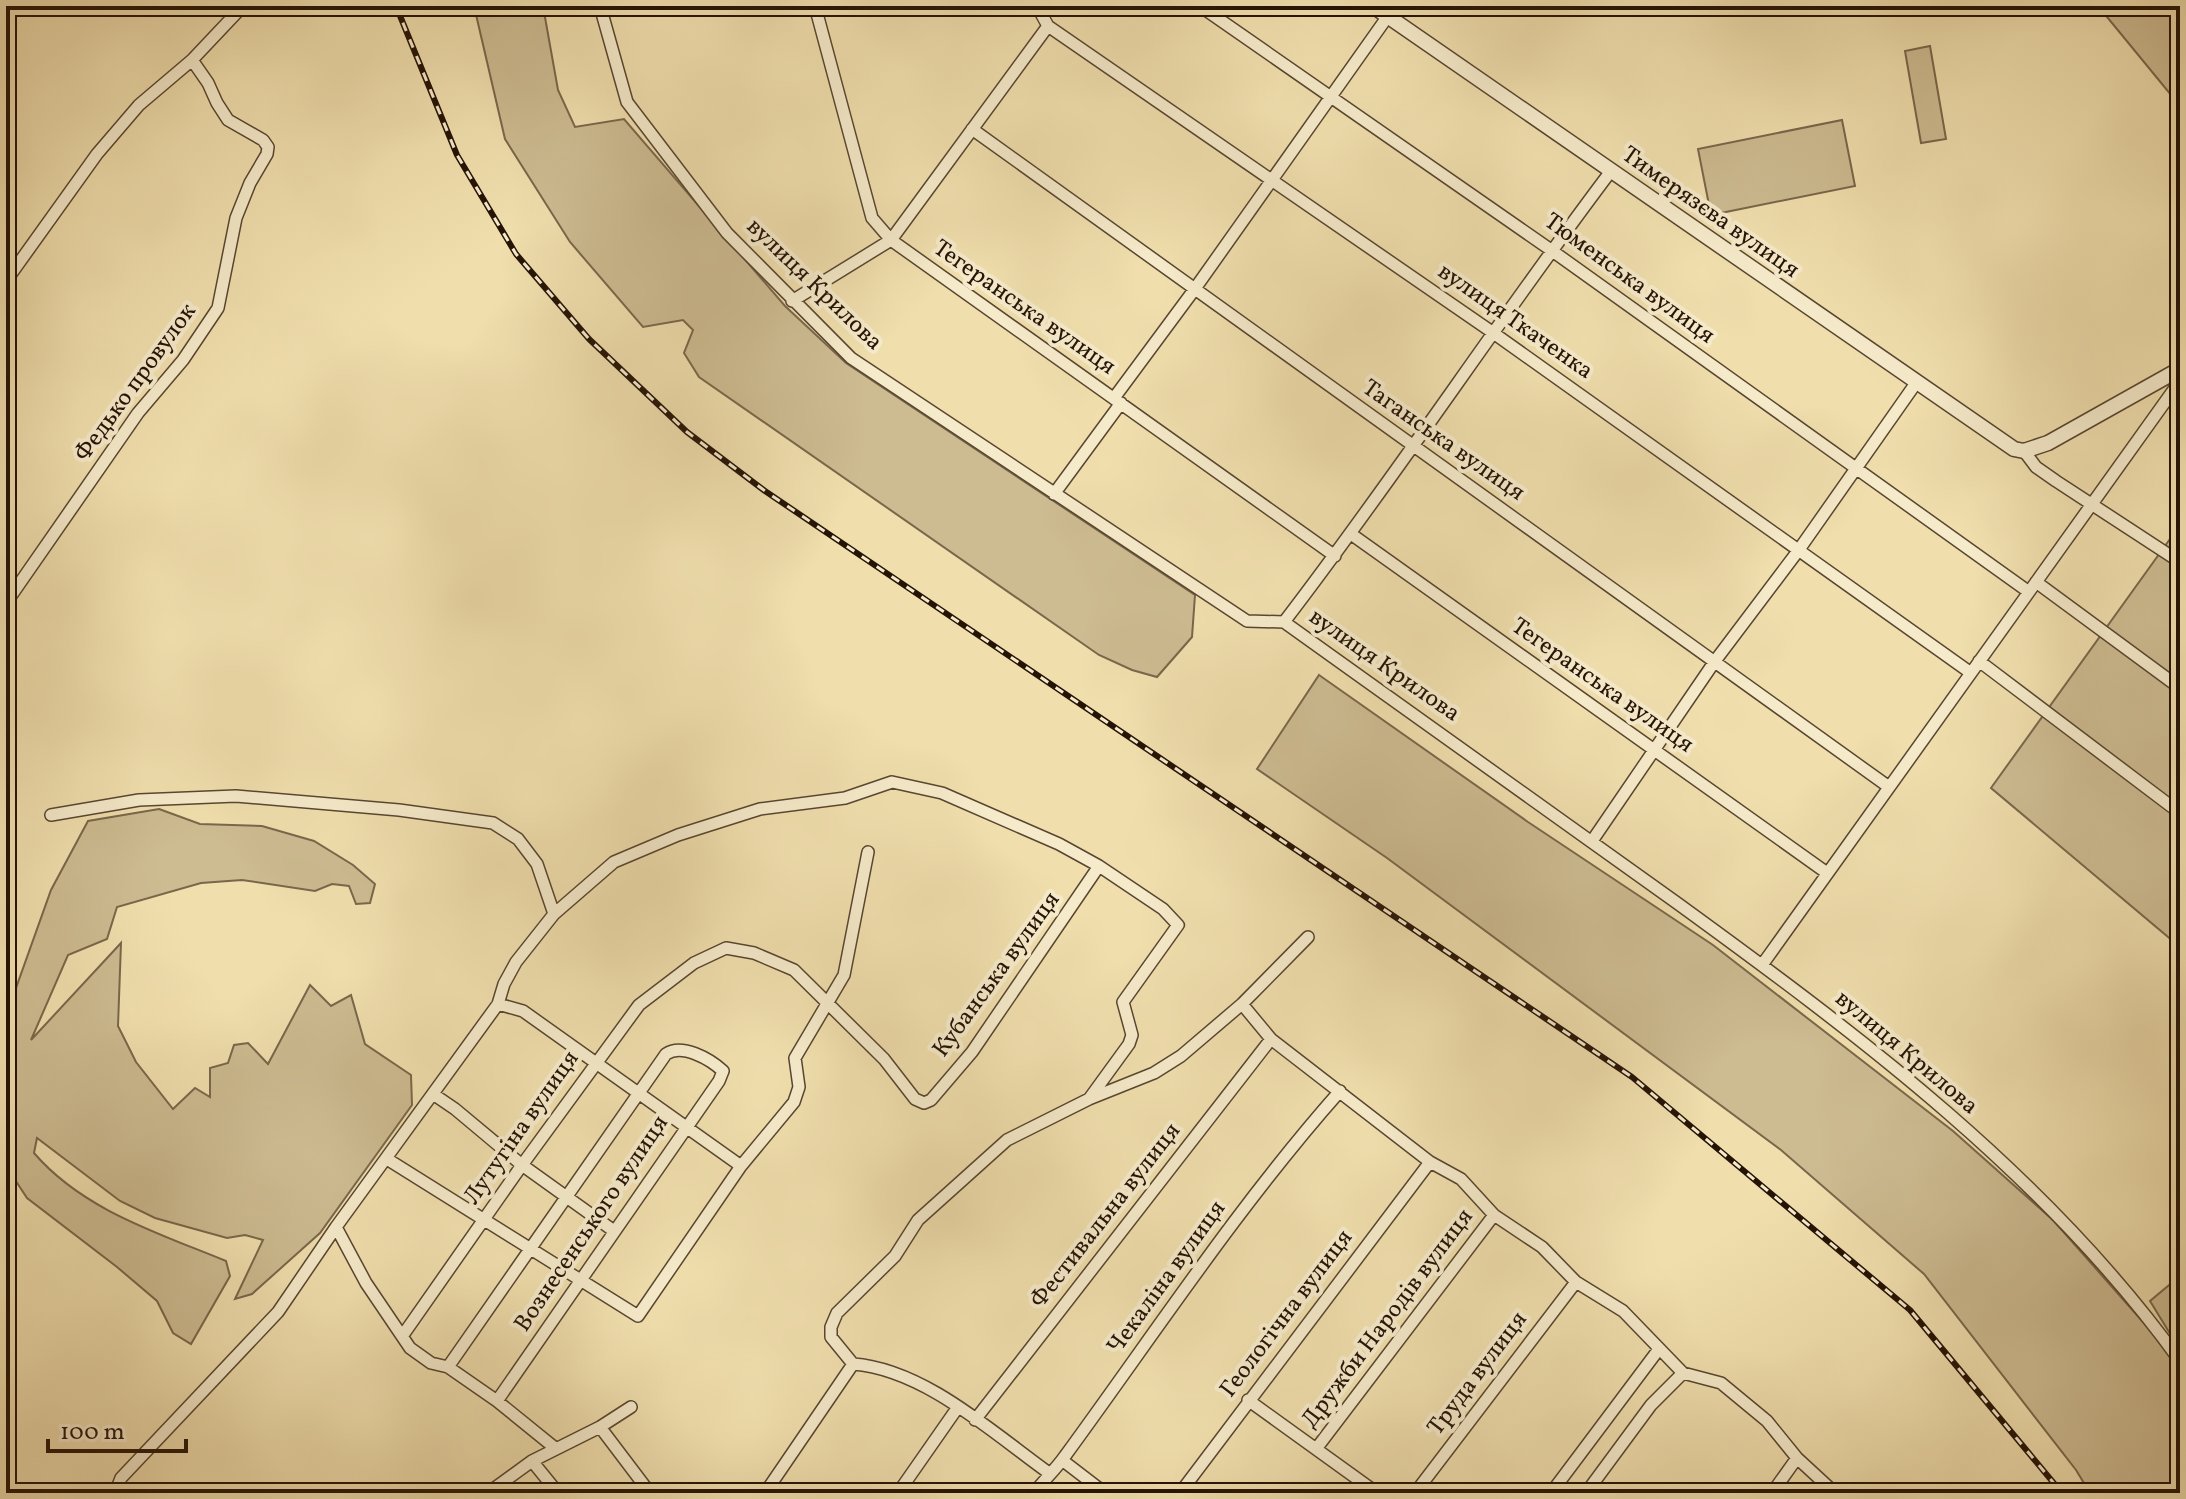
<svg xmlns="http://www.w3.org/2000/svg" width="2186" height="1499" viewBox="0 0 2186 1499" font-family="Vollkorn,serif">
	<rect width="100%" height="100%" fill="#f0dead"/>
	<filter id="stains"><feTurbulence type="fractalNoise" baseFrequency=".0025" numOctaves="4"/><feColorMatrix values="0 0 0 0 .2 0 0 0 0 .09 0 0 0 0 .02 0 0 0 .5 -.17"/></filter>
	<radialGradient id="worn" r=".72"><stop offset=".6" stop-color="#630" stop-opacity="0"/><stop offset="1" stop-color="#630" stop-opacity=".3"/></radialGradient>
	<path fill="#cdbb91" stroke="#79674c" stroke-width="2" d="M474,6H543L558,90L575,127L624,119L785,306L846,363L1195,595L1192,637L1157,677L1132,670L1099,655L699,377L684,353L693,330L683,320L643,327L570,242L505,139Z
		M2098,6H2180V106Z
		M1930,46L1946,139L1921,143L1905,51Z
		M1842,120L1855,186L1711,215L1698,149Z
		M2180,525V947L1991,788Z
		M1319,675L1528,822L1713,945L1953,1131L2053,1220L2158,1339L2180,1372V1493H2090L2076,1470L1924,1274L1781,1150L1387,858L1257,769Z
		M159,809L200,824L262,826L314,841L353,865L375,884L370,903L356,904L349,886L332,884L315,891L242,880L201,883L117,907L107,939L68,955L31,1040L121,943L118,1026L136,1062L173,1109L195,1088L210,1097V1068L228,1063L234,1045L248,1043L268,1064L310,985L331,1006L351,995L365,1044L411,1075L412,1105L320,1233L252,1294L235,1299L263,1240L245,1235L227,1238L155,1218L120,1201L37,1138L34,1153C83,1210 158,1233 226,1261L230,1276L191,1344L173,1333L157,1301L117,1267L27,1198L6,1166V1016L51,890L88,821Z
		M2180,1276V1350L2150,1301Z"/>
	<g fill="none" stroke-linecap="round" stroke-linejoin="round">
		<g stroke="#584630" stroke-width="14">
			<path id="minor" d="M600,6L627,102L727,233L851,358L1247,621L1284,622C1415,716 1547,809 1677,903C1860,1036 2047,1176 2180,1361
				M815,6L872,218L891,240L1335,556
				M1037,6L1048,26L1492,332L1971,673
				M1200,6L1551,250L2029,592
				M972,129L1889,787
				M6,281L97,154L139,105L192,60L243,6
				M792,301L891,240L1048,26
				M1114,398L1194,290L1388,16
				M2024,451L2036,467L2056,481L2180,562
				M1054,494L1121,403
				M1351,534L1827,873
				M2036,582L2180,688
				M6,603L138,413L183,360L218,308L236,218L250,183L267,154L268,147L263,140L228,120L217,103L208,83L192,60
				M1284,622C1397,475 1499,319 1611,171
				M1979,661L2180,813
				M51,815L139,800L236,796L399,810L493,823L518,839L537,864L554,914
				M1592,841L1715,661L1798,551L1916,383
				M1762,965L2180,381
				M498,1004L523,1011L741,1166
				M1242,1004L1271,1039L1430,1162L1461,1179L1494,1215L1542,1247L1576,1282L1623,1311L1683,1373L1721,1383L1767,1421L1797,1458L1835,1493
				M433,1094L455,1109L522,1165L614,1231
				M387,1159L638,1316L741,1166L794,1102L799,1087L795,1058L844,975L868,852
				M336,1227L366,1283L410,1348L431,1363L448,1367L497,1401L555,1448
				M403,1335L522,1165L639,1005L694,963L726,948L754,953L794,970L884,1059L915,1099L924,1103L931,1100L972,1052L1099,866
				M448,1367L666,1054C682,1043 710,1059 723,1071L719,1081L497,1401
				M1248,1400L1377,1493
				M975,1420L1271,1039
				M600,1427L650,1493
				M1316,1449L1494,1215
				M1062,1460L1105,1493
				M532,1461L558,1493
				M1049,1473C993,1433 924,1369 853,1364L831,1337V1327L837,1313L895,1256L918,1220L1007,1140L1089,1099L1154,1073L1181,1056L1242,1004L1308,937
				M115,1493L121,1478L278,1312L336,1227L498,1004L504,984L516,962L554,914L614,862L678,835L760,809L845,798L892,782L942,793L1059,844L1099,866L1163,909L1178,925L1123,1002L1132,1035L1129,1044L1089,1099
				M488,1493L532,1461L600,1427L631,1407
				M765,1493L853,1364
				M898,1493L958,1407
				M1034,1493C1044,1480 1056,1469 1065,1456C1155,1333 1239,1205 1340,1091
				M1180,1493L1430,1162
				M1415,1493L1576,1282
				M1551,1493L1659,1349
				M1586,1493L1651,1405L1683,1373
				M1772,1493L1797,1458"/>
		</g>
		<g stroke="#584630" stroke-width="17">
			<path id="tertiary" d="M1373,6L2014,449L2024,451L2048,443L2180,369"/>
		</g>
		<use href="#minor" stroke="#f5eaca" stroke-width="11"/>
		<use href="#tertiary" stroke="#f5eaca" stroke-width="14"/>
		<g stroke="#251306" stroke-width="6">
			<path id="rail" d="M396,6L457,155L516,254L589,339L687,432L765,491L1632,1077L1910,1310L2062,1493"/>
		</g>
		<use href="#rail" stroke="#f5eaca" stroke-width="3" stroke-dasharray="9" stroke-linecap="butt"/>
	</g>
	<g text-anchor="middle" dominant-baseline="central" stroke-width="8" stroke-linejoin="round" paint-order="stroke">
		<g font-size="24" fill="#251306" stroke="#f5eaca">
			<text transform="translate(1710 213) rotate(35)">Тимерязєва вулиця</text>
			<text transform="translate(1629 279) rotate(36)">Тюменська вулиця</text>
			<text transform="translate(814 285) rotate(44)">вулиця Крилова</text>
			<text transform="translate(1024 308) rotate(35)">Тегеранська вулиця</text>
			<text transform="translate(1515 322) rotate(35)">вулиця Ткаченка</text>
			<text transform="translate(136 383) rotate(-54)">Федько провулок</text>
			<text transform="translate(1443 441) rotate(35)">Таганська вулиця</text>
			<text transform="translate(1384 666) rotate(35)">вулиця Крилова</text>
			<text transform="translate(1602 686) rotate(35)">Тегеранська вулиця</text>
			<text transform="translate(997 975) rotate(-54)">Кубанська вулиця</text>
			<text transform="translate(1906 1053) rotate(40)">вулиця Крилова</text>
			<text transform="translate(522 1128) rotate(-55)">Лутугіна вулиця</text>
			<text transform="translate(1106 1216) rotate(-52)">Фестивальна вулиця</text>
			<text transform="translate(592 1224) rotate(-56)">Вознесенського вулиця</text>
			<text transform="translate(1167 1278) rotate(-54)">Чекаліна вулиця</text>
			<text transform="translate(1287 1314) rotate(-53)">Геологічна вулиця</text>
			<text transform="translate(1388 1319) rotate(-53)">Дружби Народів вулиця</text>
			<text transform="translate(1478 1374) rotate(-53)">Труда вулиця</text>
		</g>
	</g>
	<rect width="2186" height="1499" fill="none" stroke="#f0dead" stroke-width="32"/>
	<rect x="8" y="8" width="2170" height="1483" fill="none" stroke="#251306" stroke-width="4"/>
	<rect x="16" y="16" width="2154" height="1467" fill="none" stroke="#251306" stroke-width="2"/>
	<path d="M48 1439v12h138v-12" fill="none" stroke="#251306" stroke-width="4"/>
	<text x="60" y="1439" font-size="24" fill="#251306" stroke="#f5eaca" stroke-width="6" paint-order="stroke">100 m</text>
	<rect width="100%" height="100%" filter="url(#stains)"/>
	<rect width="100%" height="100%" fill="url(#worn)"/>
</svg>
